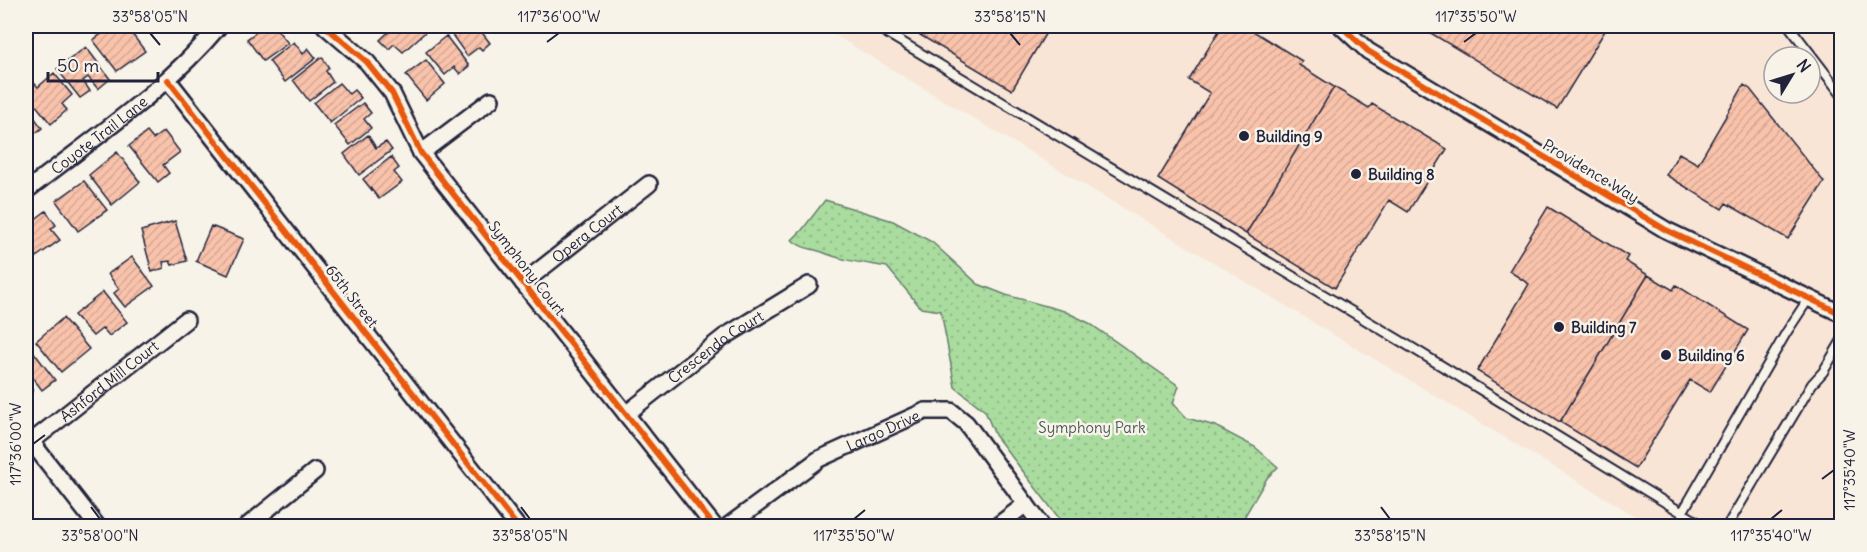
<svg xmlns="http://www.w3.org/2000/svg" width="1867" height="552" viewBox="0 0 1867 552" font-family="Delius,sans-serif">
	<defs>
		<pattern id="green-dots" width="8" height="8" patternUnits="userSpaceOnUse" patternTransform="scale(1.5)"><rect width="8" height="8" fill="#a9dc9e"/><path d="M2 2h.1M6 6h.1" fill="none" stroke="#91bc89" stroke-width="1.8" stroke-linecap="round"/></pattern>
		<pattern id="building-hatch" width="6" height="6" patternUnits="userSpaceOnUse" patternTransform="scale(1.5)"><rect width="6" height="6" fill="#f9c3ab"/><path d="M-1 1l2-2M0 6l6-6M5 7l2-2" fill="none" stroke="#d5a794"/></pattern>
	</defs>
	<rect width="100%" height="100%" fill="#f7f3e8"/>
	<filter id="ink" filterUnits="userSpaceOnUse"><feTurbulence type="fractalNoise" baseFrequency=".0167" numOctaves="2"/><feDisplacementMap in="SourceGraphic" scale="12" xChannelSelector="R" yChannelSelector="G"/><feConvolveMatrix kernelMatrix="1 2 1 2 8 2 1 2 1" color-interpolation-filters="sRGB"/></filter>
	<g filter="url(#ink)">
		<path fill="#f8e5d6" fill-rule="evenodd" d="M820,26H1841V526H1652ZM1774,57H1810V93H1774Z"/>
		<path fill="url(#green-dots)" stroke="#667f6c" stroke-width="1.5" d="M825,200L893,221L932,242L978,284L1006,295L1064,311L1089,323L1179,386L1173,403L1187,418L1215,426L1255,447L1278,467L1267,478L1239,526H1065L995,435L985,411L955,387L941,311L921,308L887,267C865,263 843,261 822,252C810,248 802,249 792,240L802,230Z"/>
		<path fill="url(#building-hatch)" stroke="#22223b" stroke-width="1.5" d="M113,26H126L145,51L117,71L93,40Z
			M265,26H274L288,43L263,61L247,39Z
			M395,26H432L403,52L394,44L389,49L380,40Z
			M459,26H477L490,43L482,50L479,47L467,56L450,32Z
			M919,26H1050L1012,90L915,32Z
			M1222,26H1245L1302,61L1299,65L1334,87L1246,234L1158,179L1210,93L1189,80Z
			M1419,26H1608L1557,109Z
			M446,36L469,66L460,74L454,67L445,75L426,52Z
			M294,42L303,54L308,48L316,58L285,82L269,61Z
			M86,47L110,79L98,89L88,77L83,81L90,91L80,98L57,69Z
			M322,57L329,68L326,71L333,82L309,101L293,80Z
			M426,60L445,84L426,100L406,75Z
			M54,73L72,95L62,104L67,110L51,124L26,93V84L31,80L38,87Z
			M339,83L349,94L354,90L361,98L330,123L314,103Z
			M1744,85L1750,89L1824,182L1788,239L1726,203L1722,209L1666,175L1679,153L1698,164Z
			M1334,87L1369,108L1372,104L1447,149L1408,212L1389,200L1335,288L1246,234Z
			M363,103L371,113L364,119L371,128L350,145L334,125Z
			M26,106L42,128L33,135L26,126Z
			M164,131L180,152L163,165L169,173L158,182L129,146L147,132L153,139Z
			M368,135L376,148L386,142L392,150L359,175L344,154Z
			M117,152L140,182L112,205L89,175Z
			M391,157L399,168L394,172L402,182L379,199L363,179Z
			M84,181L107,210L78,231L56,201Z
			M1548,207L1628,256L1625,261L1648,275L1560,422L1477,371L1529,284L1509,271Z
			M46,211L56,225L51,229L60,240L36,257L26,243V226Z
			M175,221L187,261L172,265L170,261L163,262L164,268L152,272L141,231Z
			M211,226L244,239L228,275L196,261Z
			M132,257L154,286L125,307L114,293L119,289L108,274Z
			M1648,275L1673,290L1676,285L1748,330L1710,392L1690,380L1636,468L1560,422Z
			M103,292L127,322L109,336L103,328L93,336L74,315Z
			M63,318L89,349L61,372L36,341Z
			M29,346L55,380L42,390L33,378L27,382L33,391L26,398V349Z"/>
		<g fill="none" stroke-linecap="round" stroke-linejoin="round">
			<g stroke="#22223b" stroke-width="12">
				<path id="lane" d="M875,26L1419,352L1704,526
					M1789,26L1842,95
					M1682,513L1786,333L1809,298
					M1727,526L1812,384L1823,372L1842,340"/>
			</g>
			<g stroke="#22223b" stroke-width="20">
				<g id="street">
					<path d="M325,26L367,62L392,93L421,153L714,526"/>
					<path d="M1341,26L1368,51L1666,230L1842,314"/>
					<path d="M168,80L517,526"/>
					<path d="M421,153L491,100"/>
					<path id="s1" d="M26,191C92,139 165,91 219,26"/>
					<path id="s2" d="M523,283L649,184"/>
					<path id="s3" d="M626,414L724,337L809,285"/>
					<path d="M26,435L97,526"/>
					<path id="s4" d="M31,442L186,320"/>
					<path d="M247,526L315,471"/>
					<path id="s5" d="M728,526L819,459L925,411H951L966,423L1042,526"/>
					<path d="M997,526L1026,504"/>
				</g>
			</g>
			<use href="#lane" stroke="#f7f3e8" stroke-width="8"/>
			<use href="#street" stroke="#f7f3e8" stroke-width="15"/>
			<g stroke="#f7f3e8" stroke-width="10">
				<path id="cycleway" d="M325,26L367,62L392,93L421,153L714,526
					M1341,26L1368,51L1666,230L1842,314
					M168,80L517,526"/>
			</g>
			<use href="#cycleway" stroke="#e8590c" stroke-width="6"/>
		</g>
	</g>
	<path fill="none" stroke="#22223b" stroke-width="2" d="M150,33L160,45M1010,33L1020,45M547,42L559,33M1464,42L1476,33M33,444L45,435M1822,479L1834,470M91,507L100,519M521,507L530,519M1381,507L1390,519M854,519L865,510M1771,519L1782,510"/>
	<g fill="#22223b" stroke="#f7f3e8" stroke-width="2">
		<circle cx="1244" cy="136" r="6"/>
		<circle cx="1356" cy="174" r="6"/>
		<circle cx="1559" cy="327" r="6"/>
		<circle cx="1666" cy="355" r="6"/>
	</g>
	<g text-anchor="middle" dominant-baseline="central" stroke-width="5" stroke-linejoin="round" paint-order="stroke">
		<g font-size="15" fill="#22223b" stroke="#f7f3e8">
			<text stroke="none"><textPath href="#s1" startOffset="92">Coyote Trail Lane</textPath></text>
			<text transform="translate(1591 171) rotate(31)">Providence Way</text>
			<text stroke="none"><textPath href="#s2" startOffset="81">Opera Court</textPath></text>
			<text transform="translate(527 268) rotate(52)">Symphony Court</text>
			<text transform="translate(352 296) rotate(52)">65th Street</text>
			<text stroke="none"><textPath href="#s3" startOffset="112">Crescendo Court</textPath></text>
			<text stroke="none"><textPath href="#s4" startOffset="99">Ashford Mill Court</textPath></text>
			<text stroke="none"><textPath href="#s5" startOffset="183">Largo Drive</textPath></text>
		</g>
		<g font-size="15" font-weight="bold" fill="#22223b" stroke="#f7f3e8" text-anchor="start">
			<text x="1256" y="136">Building 9</text>
			<text x="1368" y="174">Building 8</text>
			<text x="1571" y="327">Building 7</text>
			<text x="1678" y="355">Building 6</text>
		</g>
		<g font-size="15" fill="#4a5a59" stroke="#f7f3e8">
			<text x="1092" y="427">Symphony Park</text>
		</g>
	</g>
	<rect width="1867" height="552" fill="none" stroke="#f7f3e8" stroke-width="66"/>
	<g transform="translate(1792 75) rotate(52)"><circle r="28" fill="#f7f3e8" stroke="#a29fa3" stroke-width="1.5"/>
	<path d="M0-4.5L10 22L0 15L-10 22Z" fill="#22223b"/>
	<text y="-9" font-size="16" font-weight="bold" text-anchor="middle" fill="#22223b">N</text>
	</g>
	<path d="M48 72v9h110v-9" fill="none" stroke="#22223b" stroke-width="3"/>
	<text x="57" y="72" font-size="18" fill="#22223b" stroke="#f7f3e8" stroke-width="4.5" paint-order="stroke">50 m</text>
	<rect x="33" y="33" width="1801" height="486" fill="none" stroke="#22223b" stroke-width="2"/>
	<g font-size="15" text-anchor="middle" fill="#22223b">
		<text x="150" y="22">33°58'05"N</text>
		<text x="559" y="22">117°36'00"W</text>
		<text x="1010" y="22">33°58'15"N</text>
		<text x="1476" y="22">117°35'50"W</text>
		<text transform="translate(16 444) rotate(-90)" y="5">117°36'00"W</text>
		<text transform="translate(1850 470) rotate(-90)" y="5">117°35'40"W</text>
		<text x="100" y="541">33°58'00"N</text>
		<text x="530" y="541">33°58'05"N</text>
		<text x="854" y="541">117°35'50"W</text>
		<text x="1390" y="541">33°58'15"N</text>
		<text x="1771" y="541">117°35'40"W</text>
	</g>
</svg>
